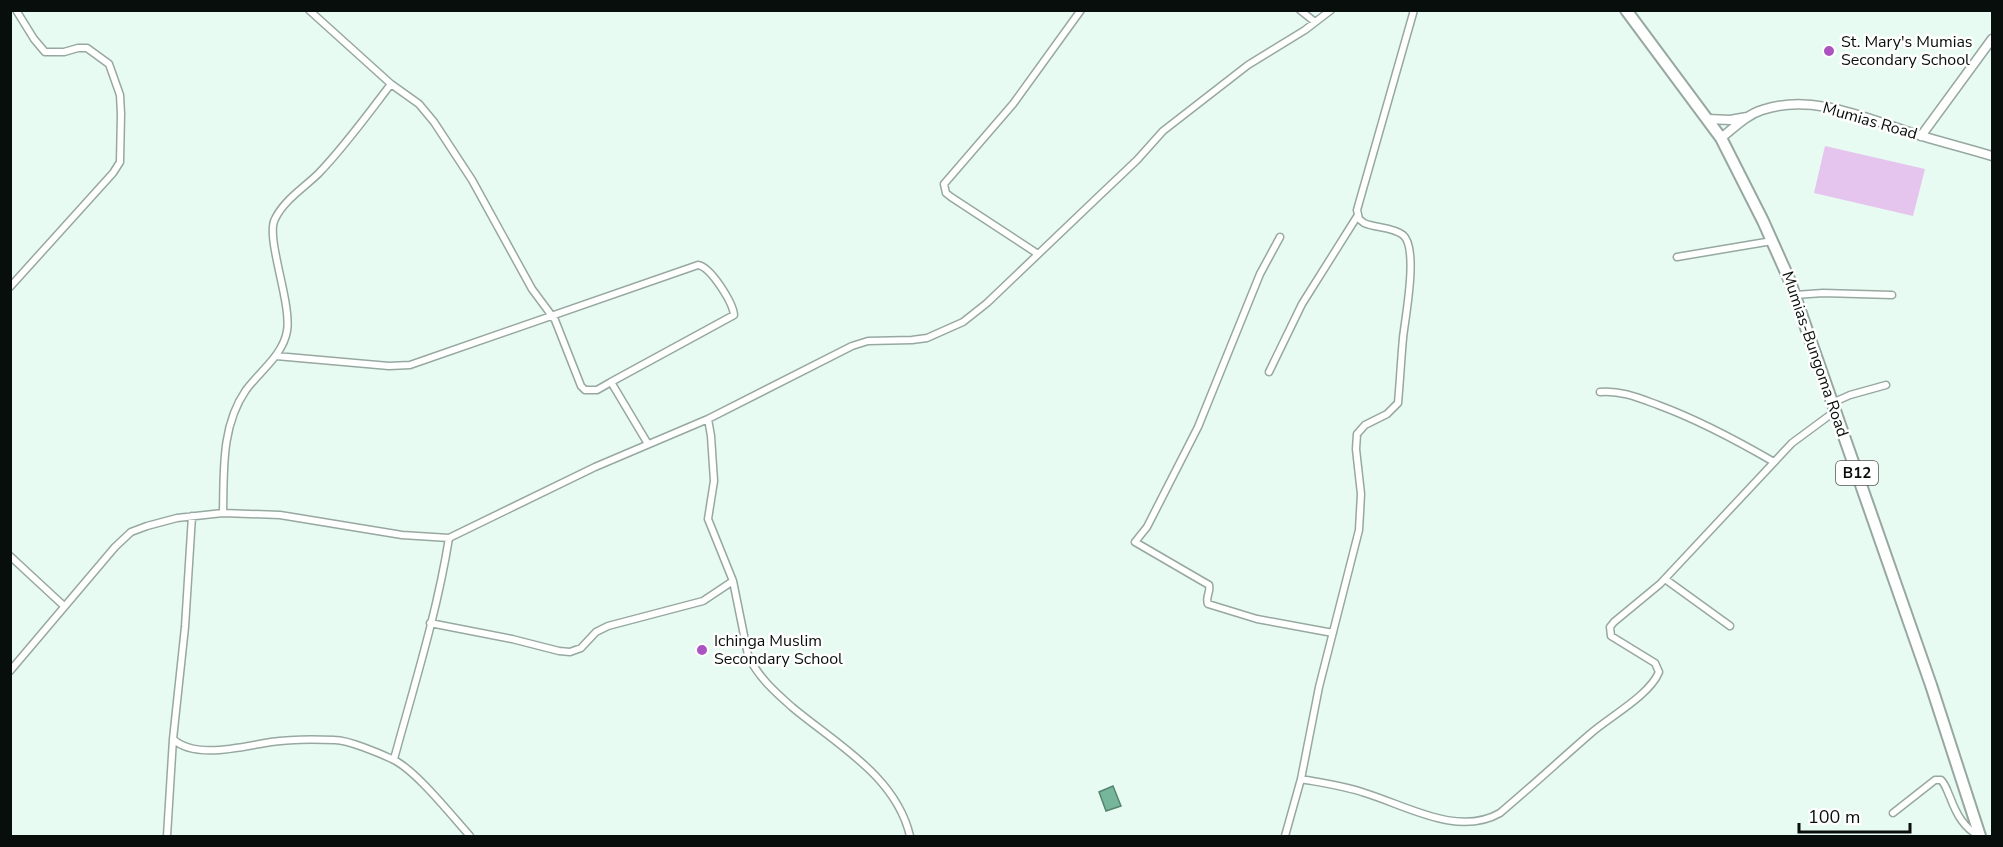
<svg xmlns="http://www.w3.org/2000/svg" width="2003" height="847" viewBox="0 0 2003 847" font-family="'Nunito Sans',sans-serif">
	<rect width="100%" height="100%" fill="#e8fbf2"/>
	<path fill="#e5c4ed" d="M1825,146L1925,169L1913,216L1814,193Z"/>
	<path fill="#76b69a" stroke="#55846f" stroke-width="1.5" d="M1113,786L1121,806L1106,811L1099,792Z"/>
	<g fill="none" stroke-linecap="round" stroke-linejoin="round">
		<g stroke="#97a8a0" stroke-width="9">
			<path id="street" d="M309,10L391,84L419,104L434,122L472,180L532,289L555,320L581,386L585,390H597L611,382L648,444
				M1300,10L1315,22
				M1280,237L1260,274L1198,427L1147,527L1135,542L1209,585C1211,592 1205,597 1208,604L1257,619L1333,633
				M1038,254L951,197L946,193L944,184L1013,104L1081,10
				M1677,257L1772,241
				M10,287L113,173L120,162L121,114L120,95L109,64L87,48H78L64,52H45L34,39L16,10
				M1795,295L1823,293L1892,295
				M276,356L389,366L410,365L698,265C711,267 733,303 734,315L611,382
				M1269,372L1302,304L1358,215
				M1600,392C1620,390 1639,398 1658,405C1699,420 1736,440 1774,462
				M1832,403L1850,395L1886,385
				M708,419L711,436L714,481L708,519L733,581L748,655C757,676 775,692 792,707C836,744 896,776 910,836
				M223,513C224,471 221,426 246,390C260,371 283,355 287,331C292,303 265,237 275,219C284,200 305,187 319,173C345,146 368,114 391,84
				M192,516L185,627L173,739C195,760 244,746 271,742C291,739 315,739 335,740C348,740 379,753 392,759C415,769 452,816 470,836
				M10,556L64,606
				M1665,579L1730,626
				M430,623L512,639L559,651L570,652L581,648L596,632L608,626L703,601L733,581
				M10,671L115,547L131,532L147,526L177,518L223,513L280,515L402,535L449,538L595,467L708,419L852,346L868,341L912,340L927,338L963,322L987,303L1098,197L1137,160L1163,131L1248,65L1305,30L1331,10
				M394,759C414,686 437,613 449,538
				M1301,779C1323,783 1345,786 1365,793C1407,806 1458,837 1500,813C1531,787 1560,760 1590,734C1609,717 1650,695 1659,672L1655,663L1611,636L1610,627L1614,622L1660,584L1792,443L1834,412
				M1893,813L1935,780H1941C1946,785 1947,791 1950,797C1956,813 1964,829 1980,836
				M167,836L173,739
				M1285,836L1301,779L1319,687L1359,530L1361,494L1356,449L1357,434L1365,425L1387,414L1398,403C1400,381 1401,360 1403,338C1405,318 1419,248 1403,235C1393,227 1375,228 1364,223L1359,219L1357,210L1414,10"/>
		</g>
		<g stroke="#97a8a0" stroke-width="11">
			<path id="secondary" d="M1708,119L1730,120L1747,117
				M1921,136L1992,39
				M1721,138C1734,128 1746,115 1762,110C1815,92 1871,121 1922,136C1945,143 1969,149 1992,156"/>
		</g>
		<g stroke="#97a8a0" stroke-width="14">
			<path id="highway" d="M1626,10L1721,138L1763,221L1789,279L1931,685L1980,836"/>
		</g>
		<use href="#street" stroke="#fff" stroke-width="6"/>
		<use href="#secondary" stroke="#fff" stroke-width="8"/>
		<use href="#highway" stroke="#fff" stroke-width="10"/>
	</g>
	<g fill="#ab53c0" stroke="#fff" stroke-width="2">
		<circle cx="1829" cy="51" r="6"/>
		<circle cx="702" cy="650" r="6"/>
	</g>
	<g text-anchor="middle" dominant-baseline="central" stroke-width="5" stroke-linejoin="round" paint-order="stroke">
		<rect fill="#fff" stroke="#525654" stroke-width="1.5" x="1836" y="461" width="42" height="24" rx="4.5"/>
		<g font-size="15" font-weight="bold" fill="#080e0b">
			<text x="1857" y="473">B12</text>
		</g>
		<g font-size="16" fill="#080e0b" stroke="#fff" text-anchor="start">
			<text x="1841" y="42">St. Mary's Mumias<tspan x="1841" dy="18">Secondary School</tspan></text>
			<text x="714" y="641">Ichinga Muslim<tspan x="714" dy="18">Secondary School</tspan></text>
		</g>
		<g font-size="16" fill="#080e0b" stroke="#fff">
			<text transform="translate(1870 121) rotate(16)">Mumias Road</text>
			<text transform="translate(1815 354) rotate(71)">Mumias-Bungoma Road</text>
		</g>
	</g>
	<rect width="2003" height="847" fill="none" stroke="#080e0b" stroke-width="24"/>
	<path d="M1799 823v9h111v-9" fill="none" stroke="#080e0b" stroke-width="3"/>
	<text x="1808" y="823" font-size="18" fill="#080e0b" stroke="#ffffff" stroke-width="4.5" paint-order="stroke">100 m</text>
</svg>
